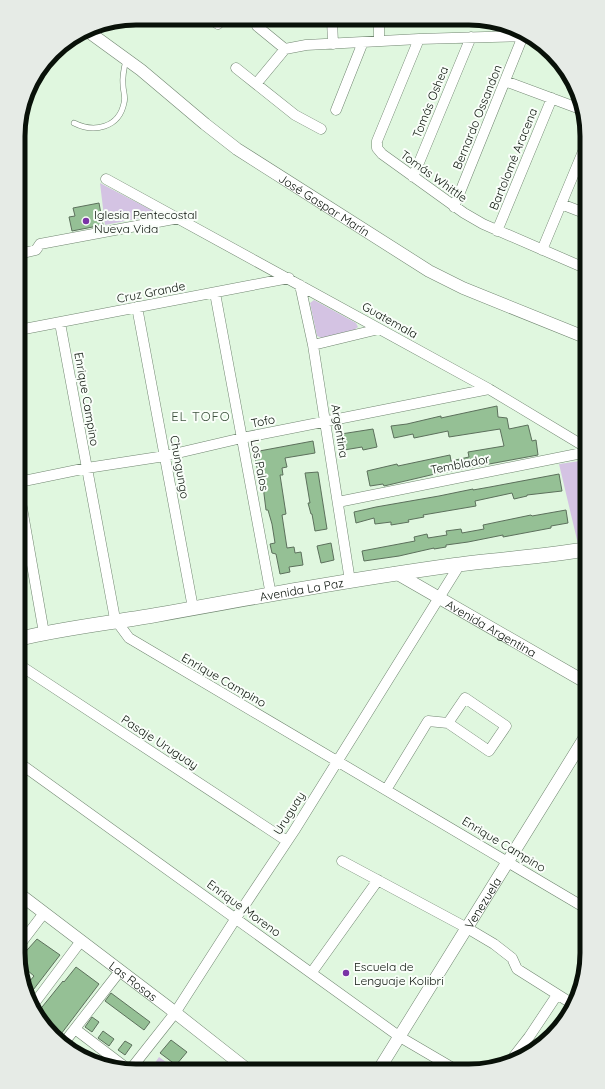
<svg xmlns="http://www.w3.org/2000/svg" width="605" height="1089" viewBox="0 0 605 1089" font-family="Quicksand,sans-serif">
	<rect width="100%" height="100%" fill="#e0f7df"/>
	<path fill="#d4c3e3" d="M100,183L155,212L156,215L105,225Z
		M314,300L356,323L358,327L354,330L322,338L317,336L310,303Z
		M587,460V543L578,544L559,464Z
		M159,1057L177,1070H150Z"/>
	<path fill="#95c095" stroke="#5c705c" d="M99,203L103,225L72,231L69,217L75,216L73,208Z
		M497,406L498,417L507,418L509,429L528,425L532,441L536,440L538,455L435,474L384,486L383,484L370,486L367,471L397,464L398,466L450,455L451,461L469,457L468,452L504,446L500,429L449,437L448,431L414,438L413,434L394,438L391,426L407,424L441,416V418Z
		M373,429L377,447L363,450L362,447L344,450L341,434Z
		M313,441L315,453L285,458L287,467L282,468L283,475H280L286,514L282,515L287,548L294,547L295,553L301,552L303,565L289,567L290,572L280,574L276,554L272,553L270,544L275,543L272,524L268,510H266L262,478H259L254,452Z
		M318,472L327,529L315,531L312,514H311L308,503H310L305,473Z
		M559,474L562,491L527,495V496L514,499L512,493L475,501L476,506L423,515L424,517L408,520L409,522L391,525V522L375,524L374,518L356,523L354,512L376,507L439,496L473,489V490L490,487Z
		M566,510L568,523L551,526V528L503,537V535L468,542L446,545V547L434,549V548L399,556L364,561L362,551L415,541L414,537L427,534L428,538L447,535L446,531L461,529L462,533L484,529L483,525L531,515L532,516Z
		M331,543L334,560L321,563L317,546Z
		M37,939L60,955L30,994L24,988L34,976L20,964L19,959Z
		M76,967L99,984L58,1038L53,1034L38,1012L51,996L63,981L64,982Z
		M111,993L150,1022L144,1030L105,1001Z
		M92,1017L99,1022L92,1032L85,1027Z
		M103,1031L114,1039L109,1046L98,1038Z
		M171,1040L187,1052L176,1065L160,1053Z
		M125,1041L132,1045L125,1055L118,1050Z"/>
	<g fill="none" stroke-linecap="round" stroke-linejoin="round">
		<g stroke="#718671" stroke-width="6">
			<path id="service" d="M74,123C94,133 119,128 124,103C126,97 123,91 123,85C122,76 124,68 126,60"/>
		</g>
		<g stroke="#718671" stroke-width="11">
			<path id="minor" d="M209,18L218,24
				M332,19L333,44
				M379,20V41
				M257,26L285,49
				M419,39L377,141V148L382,154L464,213L483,224L587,269
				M236,68L295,115L321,129
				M505,81L583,110
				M256,84L285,49L306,45L419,39L523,36
				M336,110L363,42
				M413,177L471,37
				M106,179L489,389L587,448
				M561,204L587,214
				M454,207L523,36
				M497,231L552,98
				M542,250L587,142
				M19,254L36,250L40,244L179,218
				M300,285L313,345L350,581
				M215,293L271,595
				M137,307L193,608
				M60,323L115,619L129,638L587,909
				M19,330L289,278
				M313,345L379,329
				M19,482L87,468L165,456L242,438L489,389
				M19,491L44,633
				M338,502L587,452
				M18,664L287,841
				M18,762L400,1037L458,1071
				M386,790L428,721L448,723L489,751L506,726L465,698L448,723
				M342,861L467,928L494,944L512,958L517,969L571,1003
				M18,947L44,913
				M312,972L378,880
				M33,1005L81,941
				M75,1029L129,1070
				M63,1044L120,971
				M508,1064L529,1037L557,995
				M130,1070L175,1013L236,918L294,831L460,564"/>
		</g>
		<g stroke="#718671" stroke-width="13">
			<g id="tertiary">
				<path id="s1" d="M86,30L141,70L205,124L237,149L429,271L463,288L587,338"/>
				<path id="s2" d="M396,573L587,683"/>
				<path id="s3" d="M18,893L168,1007L248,1070"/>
				<path id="s4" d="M378,1071L587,734"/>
			</g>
		</g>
		<g stroke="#718671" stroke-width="15">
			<g id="secondary">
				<path id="s5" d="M18,639C63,628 110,623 156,615C255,597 354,579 455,565C498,559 543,557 587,549"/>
			</g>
		</g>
		<use href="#service" stroke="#fff" stroke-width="5"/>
		<use href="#minor" stroke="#fff" stroke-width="10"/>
		<use href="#tertiary" stroke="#fff" stroke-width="12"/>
		<use href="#secondary" stroke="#fff" stroke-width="14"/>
	</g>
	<g fill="#7a33a6" stroke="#f9fef9" stroke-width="1.5">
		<circle cx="86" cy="221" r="4"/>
		<circle cx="346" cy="973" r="4"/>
	</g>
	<g text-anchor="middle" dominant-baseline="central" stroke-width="4" stroke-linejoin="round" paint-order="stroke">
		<g font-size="12" fill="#091109" stroke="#f9fef9">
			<text transform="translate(430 102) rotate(-68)">Tomás Oshea</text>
			<text transform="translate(477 117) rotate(-68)">Bernardo Ossandon</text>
			<text transform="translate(513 159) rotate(-68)">Bartolomé Aracena</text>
			<text transform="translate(434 176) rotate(36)">Tomás Whittle</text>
			<text stroke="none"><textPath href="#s1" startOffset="296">José Gaspar Marín</textPath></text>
			<text transform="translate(151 292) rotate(-11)">Cruz Grande</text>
			<text transform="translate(390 320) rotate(29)">Guatemala</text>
			<text transform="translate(87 399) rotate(80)">Enrique Campino</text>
			<text transform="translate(263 421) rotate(-11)">Tofo</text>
			<text transform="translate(340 431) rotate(81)">Argentina</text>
			<text transform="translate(460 464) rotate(-11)">Temblador</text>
			<text transform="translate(260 465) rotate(79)">Los Palos</text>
			<text transform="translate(180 467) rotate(80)">Chungungo</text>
			<text stroke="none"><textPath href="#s5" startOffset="288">Avenida La Paz</textPath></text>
			<text stroke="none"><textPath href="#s2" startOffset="110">Avenida Argentina</textPath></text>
			<text transform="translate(224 680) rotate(30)">Enrique Campino</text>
			<text transform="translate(160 742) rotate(33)">Pasaje Uruguay</text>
			<text transform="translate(289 813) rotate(-58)">Uruguay</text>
			<text transform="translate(504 844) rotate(31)">Enrique Campino</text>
			<text stroke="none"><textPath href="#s4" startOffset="198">Venezuela</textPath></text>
			<text transform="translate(244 908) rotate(36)">Enrique Moreno</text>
			<text stroke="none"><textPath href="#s3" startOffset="145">Las Rosas</textPath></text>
		</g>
		<g font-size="12" fill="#091109" stroke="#f9fef9" text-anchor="start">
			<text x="94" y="214">Iglesia Pentecostal<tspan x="94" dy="14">Nueva Vida</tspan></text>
			<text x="354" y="966">Escuela de<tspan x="354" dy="14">Lenguaje Kolibri</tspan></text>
		</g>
		<g font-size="13" letter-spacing="1" fill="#3f533f" stroke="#f9fef9">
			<text x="201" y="416">EL TOFO</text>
		</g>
	</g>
	<path d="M0 0H605V1089H0ZM136 25H469A111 111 0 0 1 580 136V953A111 111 0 0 1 469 1064H136A111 111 0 0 1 25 953V136A111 111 0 0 1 136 25Z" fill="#e6ebe6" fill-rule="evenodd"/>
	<path fill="none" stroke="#091109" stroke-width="5" d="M136 25H469A111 111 0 0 1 580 136V953A111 111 0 0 1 469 1064H136A111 111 0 0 1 25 953V136A111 111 0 0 1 136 25Z"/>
</svg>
